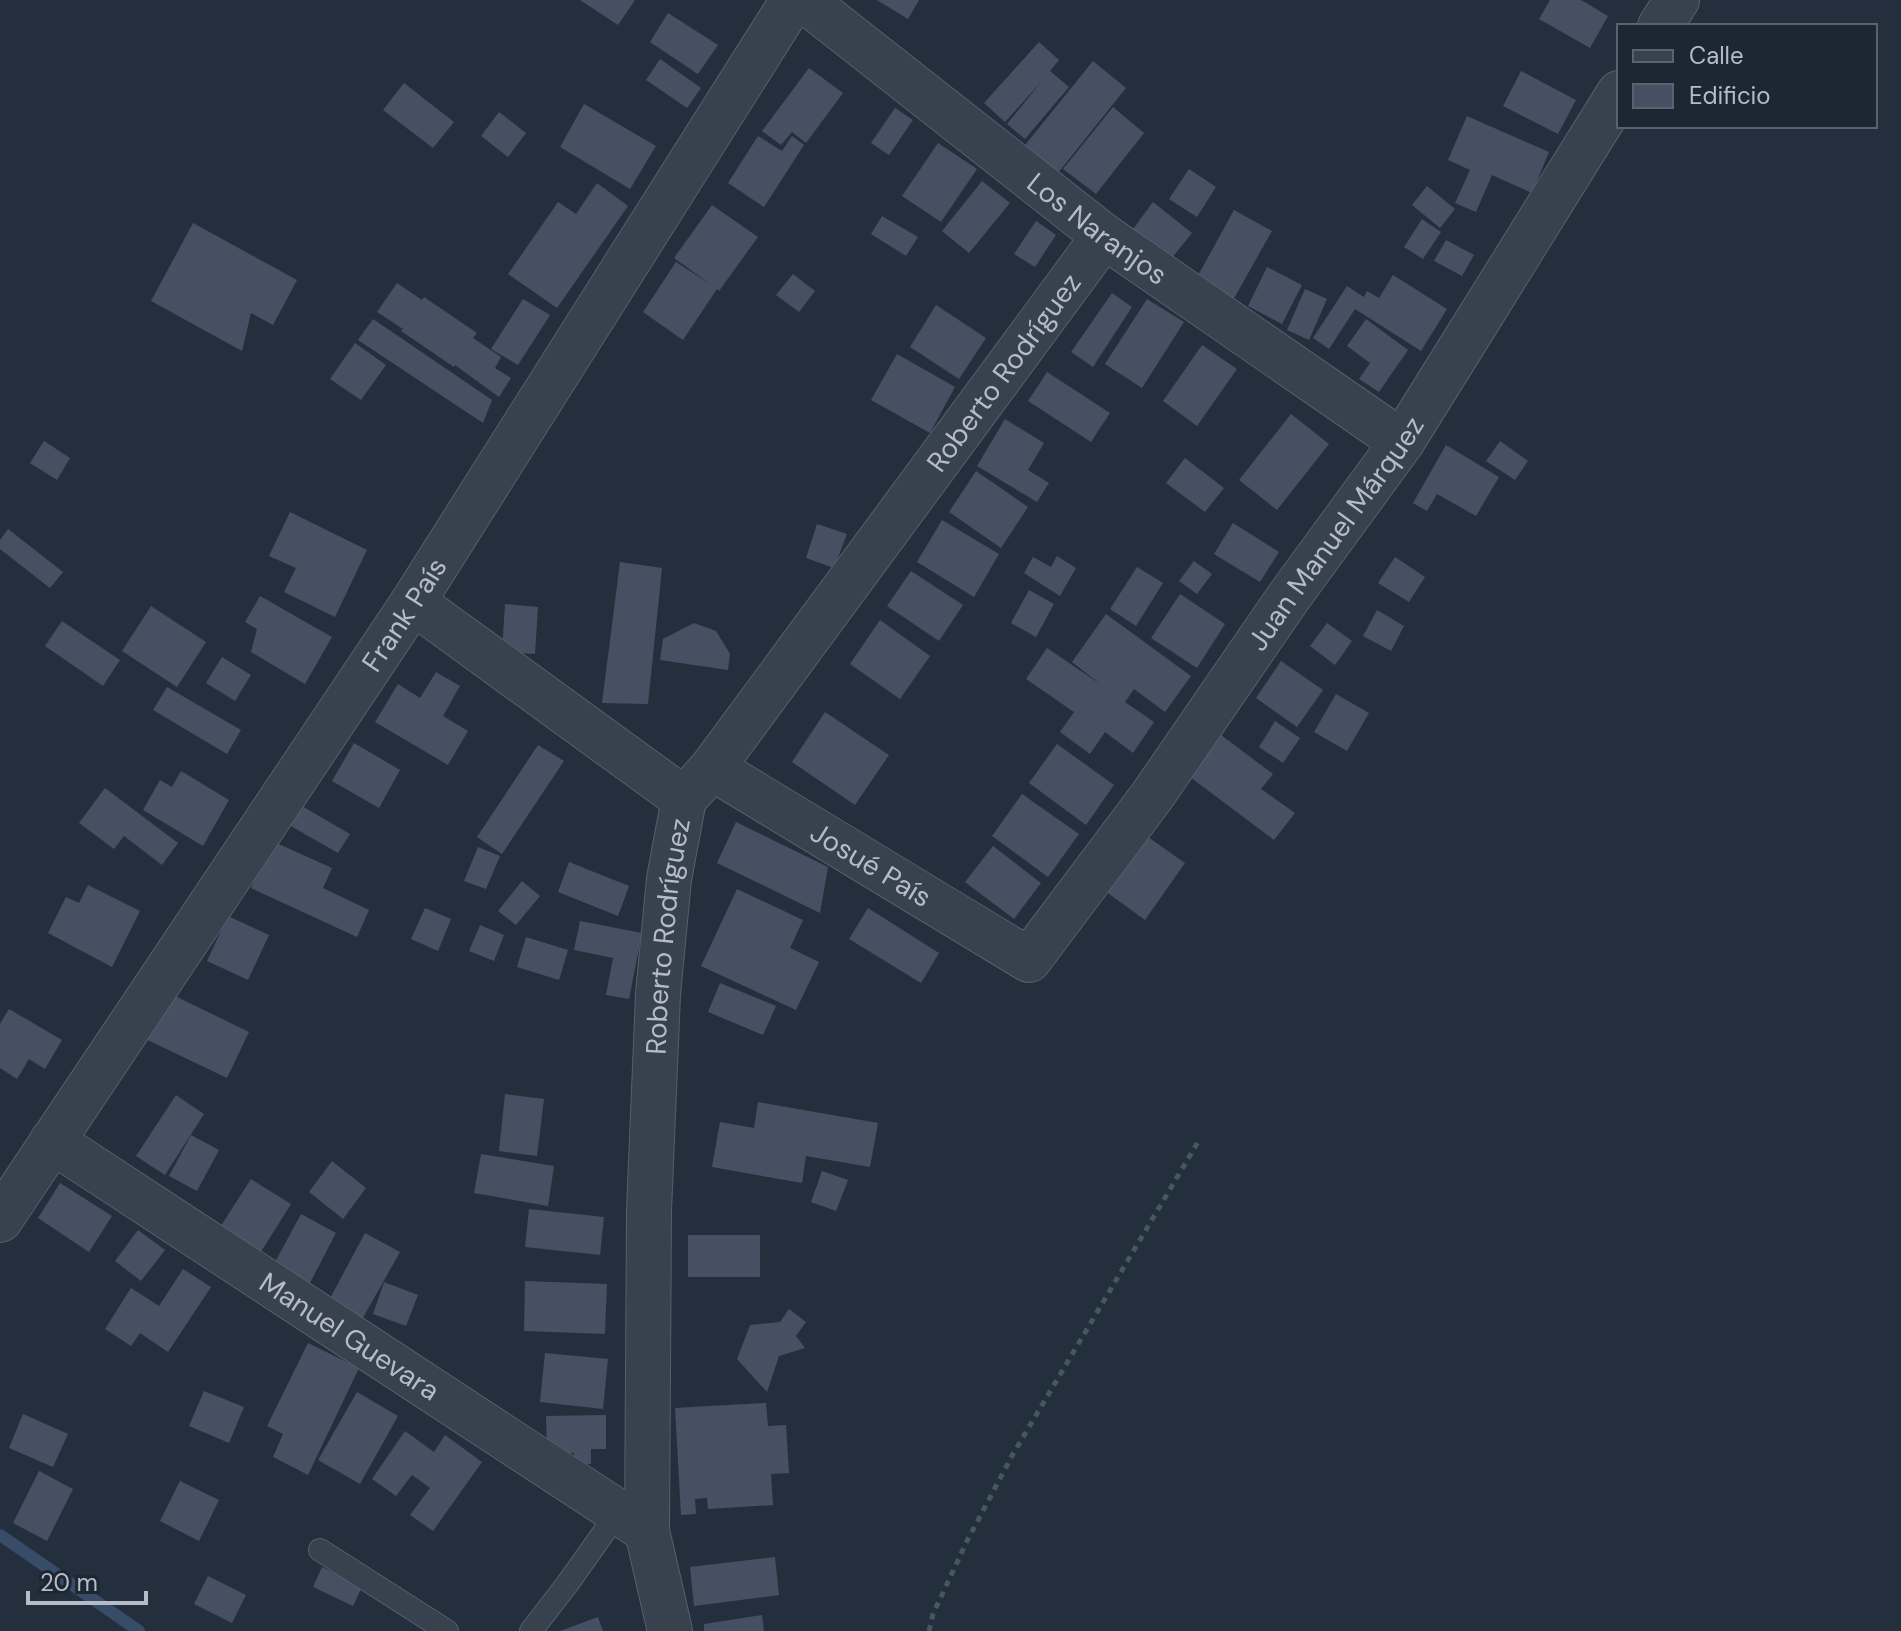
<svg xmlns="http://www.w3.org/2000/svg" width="1901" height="1631" viewBox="0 0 1901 1631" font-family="'DM Sans',sans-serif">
	<rect width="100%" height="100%" fill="#242f3e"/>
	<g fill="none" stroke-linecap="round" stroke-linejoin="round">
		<path stroke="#394c67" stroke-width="12" d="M0,1535L139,1631"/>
	</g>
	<path fill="#455162" d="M580,0H635L618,25Z
		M877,0H919L908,19Z
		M1550,0H1581L1608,16L1590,48L1539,19Z
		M668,13L718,45L698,74L650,42Z
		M1039,42L1059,60L1050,71L1069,87L1025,139L1007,124L1042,81L1005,122L984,103Z
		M660,59L701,88L687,108L646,80Z
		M1093,61L1126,88L1058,173L1025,145Z
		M809,68L843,93L806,143L792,132L781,145L762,131Z
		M1521,71L1576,100L1558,134L1503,106Z
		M404,83L454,122L433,148L383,110Z
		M584,104L656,146L630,189L560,147Z
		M1113,107L1144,133L1096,194L1063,169Z
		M895,108L913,120L889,155L871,143Z
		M499,112L526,133L508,157L481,136Z
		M1467,116L1549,152L1532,193L1492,175L1476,212L1455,203L1470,170L1448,160Z
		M758,136L782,151L792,136L804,145L764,207L728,183Z
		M938,143L977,169L941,222L902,196Z
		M1189,169L1216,187L1197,217L1169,199Z
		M982,181L1010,203L969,253L942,231Z
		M597,183L628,206L557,308L508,274L558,202L576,214Z
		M1427,186L1455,209L1440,228L1412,205Z
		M1153,202L1192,233L1171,259L1133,229Z
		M712,205L758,237L719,291L717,289L683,340L643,312L676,262L710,284L674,258Z
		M1234,210L1272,231L1232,302L1195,281Z
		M882,216L918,237L906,256L871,234Z
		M1422,219L1441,232L1423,259L1404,247Z
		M1036,221L1056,235L1035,267L1014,254Z
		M193,223L297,280L273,325L251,313L242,351L151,301Z
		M1446,240L1474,255L1462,276L1434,261Z
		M1267,267L1302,285L1282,324L1248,306Z
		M793,274L815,291L799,312L776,295Z
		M1393,275L1447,309L1421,351L1355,309L1329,349L1313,338L1347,286L1364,297L1367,291L1379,298Z
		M397,283L422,300L424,297L477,333L473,338L501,357L495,368L511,378L499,397L455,365L454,367L401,331L403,329L377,312Z
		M1305,289L1327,299L1309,340L1287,330Z
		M1112,293L1132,307L1093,367L1071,352Z
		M523,299L550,315L518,365L491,349Z
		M1147,299L1184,322L1142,388L1105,364Z
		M936,305L986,338L959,379L910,347Z
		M373,319L492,400L483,423L358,340Z
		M1366,319L1408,350L1379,392L1359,379L1370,363L1347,346Z
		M355,343L386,365L361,400L330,379Z
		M1202,345L1237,369L1197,426L1163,401Z
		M897,354L955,387L930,433L871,400Z
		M1047,372L1110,413L1091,442L1028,401Z
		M1291,414L1329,444L1277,510L1239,480Z
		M1005,419L1044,443L1028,470L1049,483L1037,502L977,466Z
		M44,441L70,458L57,480L30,463Z
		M1500,441L1528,461L1515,480L1486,461Z
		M1446,445L1499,477L1476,516L1437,494L1427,511L1413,503Z
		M1185,458L1224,488L1205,512L1166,483Z
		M976,471L1028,507L1001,548L949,512Z
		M290,512L367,550L335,617L284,592L296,568L269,556Z
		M942,520L999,554L974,597L917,562Z
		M1233,523L1279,552L1260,582L1214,554Z
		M817,524L847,534L834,568L806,558Z
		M8,529L63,572L50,588L0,549V540Z
		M1057,556L1076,568L1060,596L1024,573L1033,557L1051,567Z
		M1395,557L1425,577L1409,602L1378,583Z
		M1194,561L1212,574L1197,594L1179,581Z
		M620,562L662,568L648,704L602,703Z
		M1137,567L1163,583L1136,626L1110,609Z
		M911,571L963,605L939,641L887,606Z
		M1029,590L1054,604L1036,637L1011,623Z
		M1180,594L1225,624L1197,668L1151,638Z
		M260,596L332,637L305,684L251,652L257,629L245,622Z
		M505,604L538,607L535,654L502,652Z
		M151,606L206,642L177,687L122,651Z
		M1377,610L1404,626L1391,651L1363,636Z
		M1106,614L1191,676L1165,712L1134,689L1125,702L1154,722L1133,753L1105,732L1090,754L1060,732L1074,712L1026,679L1047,648L1100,684L1072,662Z
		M880,620L930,656L900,699L850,664Z
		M62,621L120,660L103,686L45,646Z
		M694,623L716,631L730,654L728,670L660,660L663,639Z
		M1327,623L1352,641L1335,665L1310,646Z
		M222,657L251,675L235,701L206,683Z
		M1281,661L1323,690L1297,727L1256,698Z
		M436,672L460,686L443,716L468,731L448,765L375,722L398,684L420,698Z
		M167,687L241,730L227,754L153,710Z
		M1336,694L1369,713L1347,751L1314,732Z
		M825,712L889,755L855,805L792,762Z
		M1275,721L1300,738L1283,763L1259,747Z
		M1221,735L1273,774L1261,789L1295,813L1274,840L1190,777Z
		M354,743L400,770L379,808L332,781Z
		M1057,744L1114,785L1086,825L1029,783Z
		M538,745L564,761L502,854L477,837Z
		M181,771L229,800L203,846L143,810L160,780L172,787Z
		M105,788L178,843L162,865L124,836L114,849L79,823Z
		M1022,794L1079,834L1048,877L992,836Z
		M300,805L350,834L338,853L289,825Z
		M736,822L828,867L820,913L717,863Z
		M1145,835L1185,863L1145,920L1105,891Z
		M272,841L332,868L323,888L369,910L357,937L251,888Z
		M993,846L1041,883L1014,919L965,882Z
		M478,847L500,856L486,889L464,881Z
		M569,862L629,886L618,916L558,892Z
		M522,881L540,896L516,925L498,911Z
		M88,885L140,911L112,967L48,933L66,897L79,903Z
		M737,889L803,920L790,948L819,962L796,1010L701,966Z
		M425,908L451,919L438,951L411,939Z
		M868,908L939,953L921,983L849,939Z
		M228,916L269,935L248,980L207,961Z
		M580,921L642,933L629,999L606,995L613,958L574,950Z
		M480,925L504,935L494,961L469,951Z
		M526,937L568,950L559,980L517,967Z
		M720,983L776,1006L763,1035L708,1012Z
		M173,995L249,1032L227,1078L137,1035Z
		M9,1009L62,1040L45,1069L29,1059L17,1079L0,1068V1024Z
		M505,1094L544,1099L537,1156L499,1151Z
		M176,1095L204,1114L165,1175L136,1156Z
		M758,1102L878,1123L870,1167L806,1156L802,1183L712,1167L720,1122L754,1128Z
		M191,1135L219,1150L197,1191L169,1176Z
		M481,1154L554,1166L548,1206L474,1193Z
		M332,1161L366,1188L343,1219L309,1192Z
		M822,1171L848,1180L836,1211L811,1202Z
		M251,1179L291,1204L257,1258L217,1232Z
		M60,1183L112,1216L89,1252L38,1218Z
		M529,1209L604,1217L600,1255L525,1247Z
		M301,1214L336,1233L310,1283L274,1264Z
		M138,1230L165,1250L141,1281L115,1261Z
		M365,1233L400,1252L360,1323L327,1304Z
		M688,1235H760V1277H688Z
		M183,1269L211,1287L168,1352L140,1333L131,1346L105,1329L131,1288L159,1306Z
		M525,1281L607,1284L605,1334L524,1331Z
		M384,1282L418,1295L406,1326L373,1314Z
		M789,1309L806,1322L796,1336L805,1348L779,1356L767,1392L737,1359L750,1325L780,1322Z
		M308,1343L359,1368L308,1475L273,1457L283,1434L267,1426Z
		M545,1353L608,1359L603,1409L540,1402Z
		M204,1391L244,1407L229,1443L189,1426Z
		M357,1392L398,1416L360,1484L318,1460Z
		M766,1403L768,1426L786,1425L789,1473L771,1474L773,1505L708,1509L707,1498L695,1499L696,1514L681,1515L675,1408Z
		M23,1414L68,1434L53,1467L9,1448Z
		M606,1415V1449H591V1464H574V1453L547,1454L546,1416Z
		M405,1431L434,1452L445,1435L482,1462L433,1531L410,1515L430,1488L412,1475L396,1496L372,1479Z
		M39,1471L73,1489L47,1541L13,1523Z
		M180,1481L219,1500L199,1541L160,1521Z
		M775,1557L779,1595L694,1606L690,1567Z
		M322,1567L362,1587L353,1606L313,1587Z
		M208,1576L246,1595L232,1623L194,1604Z
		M762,1615L764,1631H704V1624Z
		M598,1617L603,1631H560Z"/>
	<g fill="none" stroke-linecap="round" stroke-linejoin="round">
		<g stroke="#565f6c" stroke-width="24">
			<path id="lane" d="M320,1550L447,1631
				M531,1631L568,1583L619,1511"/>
		</g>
		<g stroke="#565f6c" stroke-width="46">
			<g id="street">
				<path id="s1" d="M804,0L1104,236L1402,442"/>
				<path d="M1660,26L1677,0"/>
				<path d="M413,602L684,799"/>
				<path id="s2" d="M712,768L1029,960L1152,796L1288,598L1402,442L1619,93"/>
				<path id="s3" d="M52,1141L647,1531"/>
				<path id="s4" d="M0,1220L413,602L793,0"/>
				<path id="s5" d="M670,1631L647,1531L649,1211L658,994L669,879L684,799L712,768L1104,236"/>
			</g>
		</g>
		<path stroke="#44595c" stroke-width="5" stroke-dasharray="6 6" stroke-linecap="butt" d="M929,1631L933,1614L967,1541L1013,1454L1198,1142"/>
		<use href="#lane" stroke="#38414e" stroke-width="22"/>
		<use href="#street" stroke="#38414e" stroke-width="44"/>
	</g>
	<g text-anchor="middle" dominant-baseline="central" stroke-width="6" stroke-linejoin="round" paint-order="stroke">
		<g font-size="28" fill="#b4bcc9" stroke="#1d2633">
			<text stroke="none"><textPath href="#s1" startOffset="372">Los Naranjos</textPath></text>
			<text stroke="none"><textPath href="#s5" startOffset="1370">Roberto Rodríguez</textPath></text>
			<text stroke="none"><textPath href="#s2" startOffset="896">Juan Manuel Márquez</textPath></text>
			<text stroke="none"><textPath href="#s4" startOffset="728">Frank País</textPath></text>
			<text stroke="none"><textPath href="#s2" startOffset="186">Josué País</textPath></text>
			<text stroke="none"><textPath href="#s5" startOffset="698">Roberto Rodríguez</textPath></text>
			<text stroke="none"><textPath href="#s3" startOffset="356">Manuel Guevara</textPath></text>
		</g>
	</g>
	<rect x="1617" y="24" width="260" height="104" fill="#1d2633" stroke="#59626f" stroke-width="2"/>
	<rect x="1633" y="50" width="40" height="12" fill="#38414e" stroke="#59626f" stroke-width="2"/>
	<text x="1689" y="64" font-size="24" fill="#b4bcc9">Calle</text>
	<rect x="1633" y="84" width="40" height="24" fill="#455162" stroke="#59626f" stroke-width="2"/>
	<text x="1689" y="104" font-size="24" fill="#b4bcc9">Edificio</text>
	<path d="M28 1591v12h118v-12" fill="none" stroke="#b4bcc9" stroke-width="4"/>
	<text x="40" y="1591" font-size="24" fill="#b4bcc9" stroke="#1d2633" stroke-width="6" paint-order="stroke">20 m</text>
</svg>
